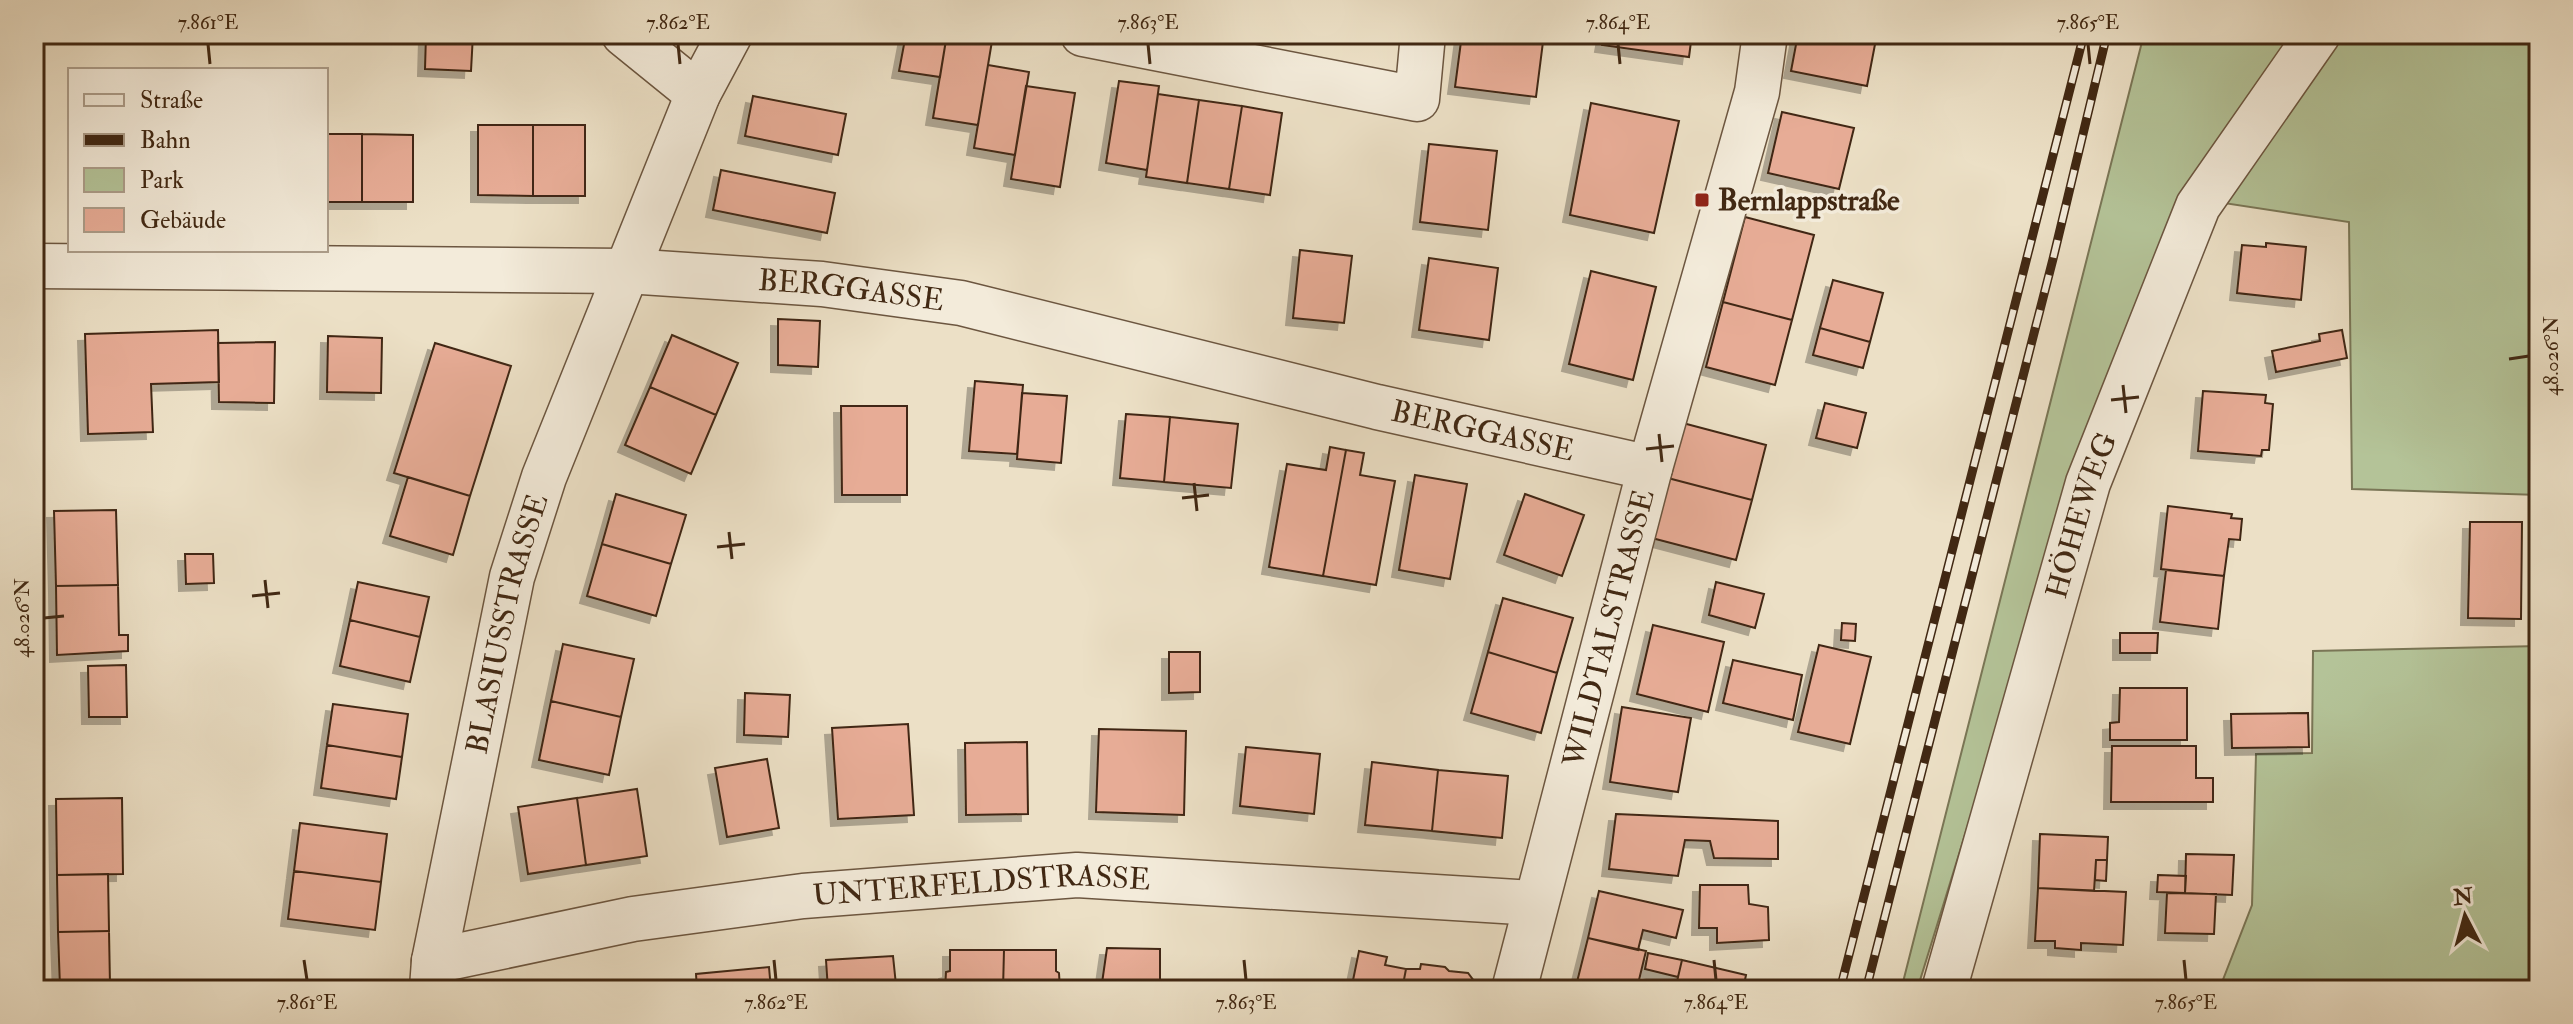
<svg xmlns="http://www.w3.org/2000/svg" width="2573" height="1024" viewBox="0 0 2573 1024" font-family="'IM FELL Double Pica',serif">
	<defs>
		<filter id="shadow"><feDropShadow dx="-7" dy="7" stdDeviation="0" flood-color="#0004"/></filter>
	</defs>
	<rect width="100%" height="100%" fill="#ece0c6"/>
	<filter id="stains"><feTurbulence type="fractalNoise" baseFrequency=".0025" numOctaves="4"/><feColorMatrix values="0 0 0 0 .2 0 0 0 0 .09 0 0 0 0 .02 0 0 0 .5 -.17"/></filter>
	<radialGradient id="worn" r=".72"><stop offset=".6" stop-color="#630" stop-opacity="0"/><stop offset="1" stop-color="#630" stop-opacity=".3"/></radialGradient>
	<path fill="#b4c398" stroke="#7a7656" stroke-width="2" d="M2144,34H2539V495L2352,489L2349,222L2185,197L2074,482L1917,990H1901Z
		M2539,646V990H2219L2252,905L2256,754L2312,753L2313,651Z"/>
	<path fill="#e7ac96" stroke="#412813" stroke-width="2" filter="url(#shadow)" d="M426,34H473L471,71L425,69Z
		M906,34H947L940,77L899,71Z
		M947,34L992,41L978,125L933,118Z
		M1462,34H1544L1536,97L1455,87Z
		M1604,34H1692L1689,57L1602,45Z
		M1798,34H1877L1867,86L1791,71Z
		M988,65L1029,72L1015,155L974,148Z
		M1119,81L1159,86L1147,170L1106,163Z
		M1026,86L1075,93L1060,187L1011,179Z
		M1158,94L1199,100L1187,183L1146,177Z
		M753,96L846,114L838,155L745,136Z
		M1199,100L1242,106L1229,189L1187,183Z
		M1591,103L1679,121L1654,233L1570,215Z
		M1242,106L1282,113L1270,195L1229,189Z
		M1782,112L1854,128L1839,189L1768,173Z
		M478,125H533V196L478,195Z
		M533,125H585V196H533Z
		M326,134H362V202H326Z
		M362,134L413,135V202H362Z
		M1429,144L1497,151L1488,230L1420,222Z
		M721,170L835,193L827,233L713,210Z
		M1745,217L1814,235L1792,320L1723,302Z
		M2266,243L2306,247L2301,300L2237,293L2242,245L2266,247Z
		M1300,250L1352,256L1344,323L1293,318Z
		M1429,258L1498,268L1489,340L1419,330Z
		M1591,271L1656,287L1633,380L1569,364Z
		M1833,280L1883,293L1870,342L1820,328Z
		M1723,302L1792,320L1775,385L1706,367Z
		M778,319L820,321L818,367L778,365Z
		M1820,328L1870,342L1863,368L1813,355Z
		M218,330L219,382L151,384L153,432L88,434L85,334Z
		M2342,330L2347,358L2276,372L2272,351L2320,341L2319,334Z
		M672,335L738,363L716,415L650,387Z
		M328,336L382,338L381,393L327,392Z
		M275,342L274,403L219,402L218,343Z
		M435,343L511,366L470,496L394,473Z
		M975,381L1023,385L1017,454L969,451Z
		M650,387L716,415L691,474L625,445Z
		M2203,391L2266,395L2265,403L2273,404L2269,450H2262L2261,456L2198,451Z
		M1022,393L1067,396L1061,463L1017,459Z
		M1825,403L1866,413L1857,448L1816,438Z
		M841,406H907V495H842Z
		M1126,414L1170,417L1164,482L1120,478Z
		M1170,417L1238,424L1231,488L1164,482Z
		M1679,422L1766,445L1752,500L1664,477Z
		M1330,447L1346,450L1323,576L1269,567L1287,464L1326,470Z
		M1346,450L1364,453L1360,475L1395,481L1376,585L1323,576Z
		M1415,475L1467,484L1450,579L1399,570Z
		M408,477L470,496L453,555L390,536Z
		M1664,477L1752,500L1736,560L1648,537Z
		M616,494L686,515L671,564L602,544Z
		M1525,494L1584,515L1562,576L1504,555Z
		M2168,506L2232,514L2231,518L2242,519L2240,540L2229,539L2224,576L2161,569Z
		M116,510L118,585L56,586L54,511Z
		M2470,522H2522L2521,619L2468,618Z
		M602,544L671,564L656,616L587,596Z
		M185,554H213L214,583L186,584Z
		M2166,570L2224,576L2218,629L2160,622Z
		M358,582L429,597L420,637L350,620Z
		M1716,582L1764,594L1755,628L1709,615Z
		M118,585L119,635H128V651L57,655L56,586Z
		M1503,598L1573,618L1557,673L1488,652Z
		M350,620L420,637L410,682L340,666Z
		M1842,623L1856,624L1855,641L1841,640Z
		M1653,625L1724,642L1708,712L1637,694Z
		M2120,633H2158L2157,653H2120Z
		M563,644L634,659L621,717L551,701Z
		M1819,645L1871,657L1850,744L1798,732Z
		M1169,652H1200V692L1169,693Z
		M1488,652L1557,673L1541,733L1471,713Z
		M1733,660L1802,675L1793,720L1723,703Z
		M126,665L127,717H89L88,666Z
		M2120,688H2187V740H2110V723L2119,722Z
		M745,693L790,695L788,737L744,735Z
		M551,701L621,717L609,775L539,760Z
		M333,704L408,714L402,757L327,745Z
		M1622,707L1691,718L1678,792L1610,782Z
		M2308,713L2309,747L2232,748L2231,714Z
		M908,724L914,815L838,819L832,728Z
		M1099,729L1186,731L1184,815L1096,812Z
		M1027,742L1028,814L966,815L965,743Z
		M327,745L402,757L396,799L321,788Z
		M2112,746H2196V778H2213V802H2111Z
		M1246,747L1320,754L1314,814L1240,806Z
		M767,759L779,828L727,837L715,768Z
		M1372,762L1438,770L1432,831L1365,825Z
		M1438,770L1508,776L1502,838L1432,831Z
		M637,789L647,856L586,865L577,798Z
		M122,798L123,874L57,875L56,799Z
		M577,798L586,865L528,874L518,807Z
		M1616,814L1778,821V859L1714,858L1710,841L1685,840L1678,876L1609,869Z
		M300,823L387,834L381,882L294,871Z
		M2040,834L2108,837L2107,860H2096L2094,891L2038,888Z
		M2186,854L2234,855L2232,895L2185,893Z
		M2096,860H2107L2106,881L2095,880Z
		M294,871L381,882L375,930L288,919Z
		M108,874L109,931L58,932L57,875Z
		M2158,875L2186,876L2185,893L2157,892Z
		M1700,885H1748L1749,904L1768,907L1769,940L1717,943V928H1699Z
		M2038,888L2126,892L2123,945L2081,943V950L2055,948V941H2035Z
		M1599,891L1683,910L1676,938L1643,930L1638,950L1588,938Z
		M2167,893L2216,894L2214,934L2165,933Z
		M109,931L110,985L60,987L58,932Z
		M1588,938L1646,951L1638,984L1646,986L1645,990H1575Z
		M1107,948L1160,949V990H1101Z
		M950,950H1004L1003,990H945L946,972L950,971Z
		M1004,950H1056V971L1059,973L1060,990H1003Z
		M1359,951L1387,957L1385,965L1406,969L1402,990H1351Z
		M1648,953L1682,960L1678,977L1645,969Z
		M893,956L896,985H903L904,990H828L826,960Z
		M1682,960L1746,975L1743,990H1675Z
		M1421,964L1445,967L1449,971L1468,973L1477,985L1475,990H1402L1406,969H1420Z
		M769,967L771,990H697L696,974Z
		M651,984L652,990H623L624,986Z"/>
	<g fill="none" stroke-linecap="round" stroke-linejoin="round">
		<g stroke="#6c5640" stroke-width="47">
			<g id="minor">
				<path d="M624,34L698,94"/>
				<path d="M1083,34L1417,99L1423,34"/>
				<path id="s1" d="M34,266L627,271L822,284L961,303L1377,407L1650,468"/>
				<path id="s2" d="M434,961L633,919L803,896L1077,875L1535,903"/>
				<path id="s3" d="M432,988L434,961L512,577L544,477L698,94L730,34"/>
				<path id="s4" d="M1514,990L1650,468L1757,92L1765,34"/>
				<path id="s5" d="M1944,990L2088,483L2198,206L2318,34"/>
			</g>
		</g>
		<use href="#minor" stroke="#f3ebda" stroke-width="44"/>
		<g stroke="#412813" stroke-width="9">
			<path id="rail" d="M1840,990L2084,34
				M1866,990L2053,259L2107,34"/>
		</g>
		<use href="#rail" stroke="#f3ebda" stroke-width="6" stroke-dasharray="18" stroke-linecap="butt"/>
	</g>
	<path fill="none" stroke="#412813" stroke-width="3" d="M208,44L210,64M678,44L680,64M1148,44L1150,64M1618,44L1620,64M2088,44L2090,64M2509,359L2529,356M2123,385L2126,413M2111,400L2139,397M1659,434L1662,462M1646,449L1674,446M1194,483L1197,511M1182,498L1209,495M729,532L732,559M717,547L745,544M265,580L268,608M252,596L280,593M44,618L64,616M304,960L307,980M774,960L776,980M1244,960L1246,980M1714,960L1716,980M2184,960L2186,980"/>
	<rect fill="#8f2418" stroke="#f3ebda" stroke-width="3" x="1694" y="192" width="16" height="16" rx="4"/>
	<g text-anchor="middle" dominant-baseline="central" stroke-width="7" stroke-linejoin="round" paint-order="stroke">
		<g font-size="30" font-weight="bold" fill="#412813" stroke="#f3ebda" text-anchor="start">
			<text x="1718" y="200">Bernlappstraße</text>
		</g>
		<g font-size="30" fill="#412813" stroke="#f3ebda">
			<text stroke="none"><textPath href="#s1" startOffset="818">BERGGASSE</textPath></text>
			<text stroke="none"><textPath href="#s1" startOffset="1466">BERGGASSE</textPath></text>
			<text stroke="none"><textPath href="#s5" startOffset="494">HÖHEWEG</textPath></text>
			<text stroke="none"><textPath href="#s3" startOffset="372">BLASIUSSTRASSE</textPath></text>
			<text stroke="none"><textPath href="#s4" startOffset="374">WILDTALSTRASSE</textPath></text>
			<text stroke="none"><textPath href="#s2" startOffset="554">UNTERFELDSTRASSE</textPath></text>
		</g>
	</g>
	<rect width="2573" height="1024" fill="none" stroke="#ece0c6" stroke-width="88"/>
	<rect x="68" y="68" width="260" height="184" fill="#f3ebda" stroke="#ac9d8a" stroke-width="2"/>
	<rect x="84" y="94" width="40" height="12" fill="#f3ebda" stroke="#ac9d8a" stroke-width="2"/>
	<text x="140" y="108" font-size="24" fill="#412813">Straße</text>
	<rect x="84" y="134" width="40" height="12" fill="#412813" stroke="#ac9d8a" stroke-width="2"/>
	<text x="140" y="148" font-size="24" fill="#412813">Bahn</text>
	<rect x="84" y="168" width="40" height="24" fill="#b4c398" stroke="#ac9d8a" stroke-width="2"/>
	<text x="140" y="188" font-size="24" fill="#412813">Park</text>
	<rect x="84" y="208" width="40" height="24" fill="#e7ac96" stroke="#ac9d8a" stroke-width="2"/>
	<text x="140" y="228" font-size="24" fill="#412813">Gebäude</text>
	<g transform="translate(2465 916) rotate(354)" stroke="#f3ebda" stroke-width="6" paint-order="stroke">
	<path d="M0-6L14 30L0 20L-14 30Z" fill="#412813"/>
	<text y="-12" font-size="22" font-weight="bold" text-anchor="middle" fill="#412813">N</text>
	</g>
	<rect x="44" y="44" width="2485" height="936" fill="none" stroke="#412813" stroke-width="3"/>
	<g font-size="20" text-anchor="middle" fill="#412813">
		<text x="208" y="29">7.861°E</text>
		<text x="678" y="29">7.862°E</text>
		<text x="1148" y="29">7.863°E</text>
		<text x="1618" y="29">7.864°E</text>
		<text x="2088" y="29">7.865°E</text>
		<text transform="translate(2551 356) rotate(-90)" y="7">48.026°N</text>
		<text transform="translate(22 618) rotate(-90)" y="7">48.026°N</text>
		<text x="307" y="1009">7.861°E</text>
		<text x="776" y="1009">7.862°E</text>
		<text x="1246" y="1009">7.863°E</text>
		<text x="1716" y="1009">7.864°E</text>
		<text x="2186" y="1009">7.865°E</text>
	</g>
	<rect width="100%" height="100%" filter="url(#stains)"/>
	<rect width="100%" height="100%" fill="url(#worn)"/>
</svg>
